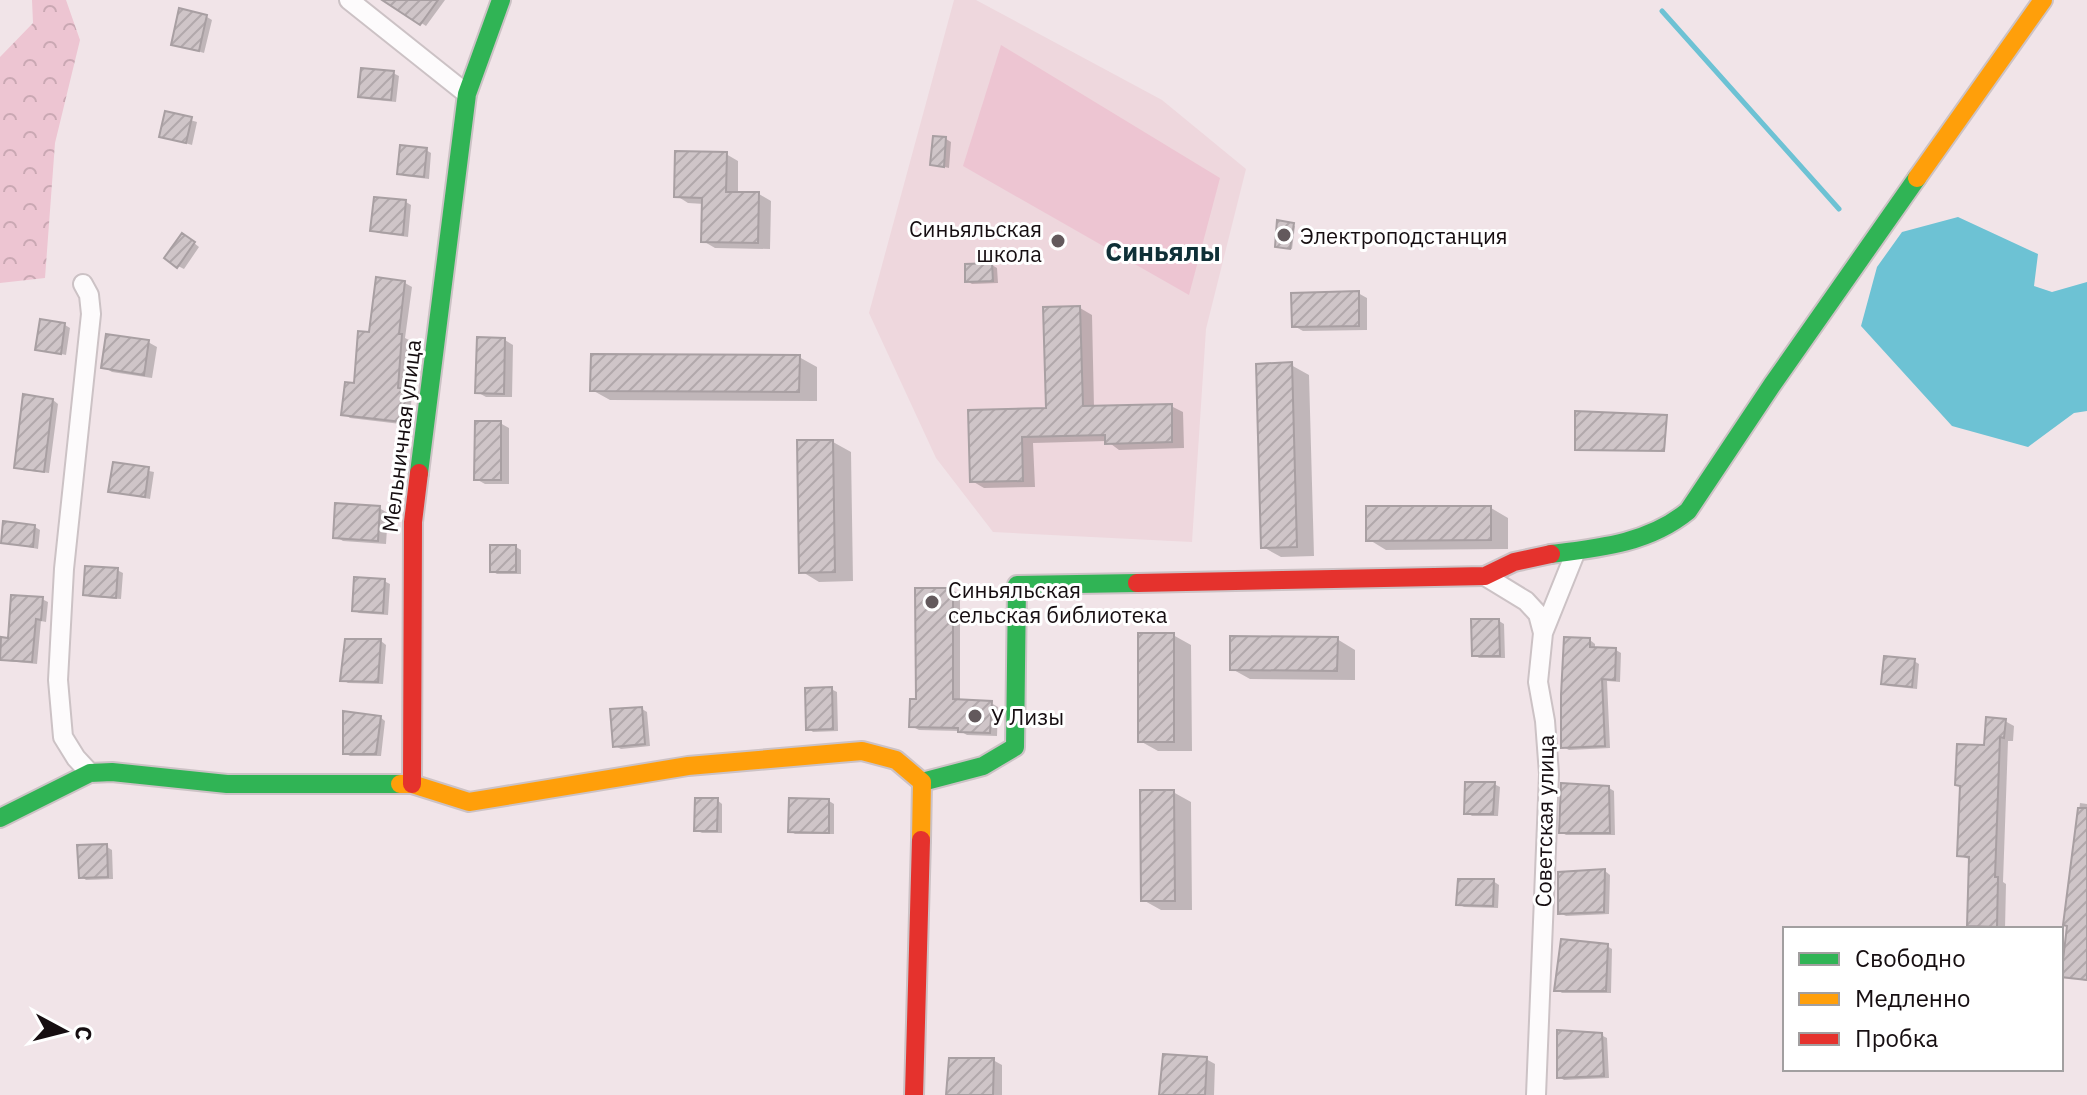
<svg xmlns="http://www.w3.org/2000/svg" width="2087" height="1095" viewBox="0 0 2087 1095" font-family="'IBM Plex Sans',sans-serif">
	<defs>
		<pattern id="forest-crowns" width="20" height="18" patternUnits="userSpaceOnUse" patternTransform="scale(2)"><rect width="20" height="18" fill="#edc5d2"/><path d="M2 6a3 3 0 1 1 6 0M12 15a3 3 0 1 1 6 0" fill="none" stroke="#caa8b3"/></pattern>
		<pattern id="building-hatch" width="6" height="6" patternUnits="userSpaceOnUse" patternTransform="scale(2)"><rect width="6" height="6" fill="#cfc5c8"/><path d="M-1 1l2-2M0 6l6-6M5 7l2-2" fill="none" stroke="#b1a8ab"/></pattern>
	</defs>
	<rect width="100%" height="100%" fill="#f1e4e8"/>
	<path fill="#eed7dd" d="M954,0H976L1162,100L1246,169L1206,329L1192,542L993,532L936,458L869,313Z"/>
	<path fill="url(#forest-crowns)" d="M32,0H66L80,40L55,143L45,278L0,283V57L33,23Z"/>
	<path fill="#edc5d2" d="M1001,45L1220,178L1189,295L963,166Z"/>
	<path fill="#6dc2d4" d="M1958,217L2038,254L2034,286L2052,292L2087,282V411L2074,413L2028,447L1952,426L1861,326L1877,267L1902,232Z"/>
	<path fill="#0003" d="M386,0H445L426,26Z
		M207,17L212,20L204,53L173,44Z
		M393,73L399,76L396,102L366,99L360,96Z
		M166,113L197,122L192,145L161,136Z
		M946,139L951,142L949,168L932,164Z
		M426,150L431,153L429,179L404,176L399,173Z
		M726,154L738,161V194H759L771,201L770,249L715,248L703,241L704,204L688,203L677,196Z
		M406,202L411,205L408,237L378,233L372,230Z
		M1293,225L1295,226L1292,249L1279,247Z
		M188,238L199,247L184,269L178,266Z
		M992,265L997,268L998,283L972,284L967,281Z
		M405,283L412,287L405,338L409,340L405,391L412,395L409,425L350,418L343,413L356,385L371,334Z
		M1358,293L1367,298V330L1303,331L1294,326Z
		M1080,308L1092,315L1094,408L1171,406L1183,412L1184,448L1119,450L1107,441L1033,443L1035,487L984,488L972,481L1048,410Z
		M65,325L70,328L66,355L38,349Z
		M505,340L513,345L512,397H486L477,392Z
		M148,342L157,347L152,378L112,372L104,367Z
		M799,357L817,367V401L610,400L592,390Z
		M1291,365L1309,375L1314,556L1281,557L1263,547Z
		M53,400L58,404L49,473L22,470L17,467Z
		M1666,417L1665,451L1577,449Z
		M500,423L509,428V484H485L476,479Z
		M833,442L851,452L853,581L819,582L801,571Z
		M114,464L154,472L150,499L110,491Z
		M379,508L388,513L386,544L343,541L335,536Z
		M1491,508L1508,518V549L1386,550L1368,539Z
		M35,527L40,530L38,549L3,542Z
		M516,547L521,550V574H497L492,571Z
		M117,570L123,573L121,599L90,597L85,594Z
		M384,581L390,584L388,615L359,613L354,610Z
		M952,590L960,594V701L991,703L998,707L997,736L967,735L960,731L919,730L911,726Z
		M42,599L48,602L46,622L41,621L37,664L7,661L1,658L9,640Z
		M1499,621L1504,624L1505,658H1479L1474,654Z
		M1173,635L1191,645L1192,751H1158L1140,741Z
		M1337,639L1355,650V680L1250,679L1232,669Z
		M1590,640L1595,644V649L1616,650L1621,653L1620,682L1607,681L1610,748L1569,750L1563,747Z
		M381,641L386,645L383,684L348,683L343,680Z
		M1914,661L1919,664L1917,689L1888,686L1883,683Z
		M831,689L837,692L838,731L813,732L808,728Z
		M642,709L647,712L650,746L621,749L615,746Z
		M380,717L385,721L381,756H350L345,753Z
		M2005,721L2014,726L2013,741H2008L2003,882L2006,884L2005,929H1976L1969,925L1971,860L1959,855L1985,747Z
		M1494,784L1500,787L1498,816H1472L1466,812Z
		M1609,788L1614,791L1615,835H1566L1561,832Z
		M1173,792L1191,802L1192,910H1161L1143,900Z
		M717,800L722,804V833H702L696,830Z
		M829,801L834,804V834H795L790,831Z
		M2080,803L2087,804V981L2063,976L2069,927L2065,924Z
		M107,847L112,850L113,879L86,880L81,876Z
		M1605,871L1610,875L1609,914L1566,916L1560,913Z
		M1493,881L1499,885L1498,908L1464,907L1458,904Z
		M1607,946L1612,949L1611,993H1562L1556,989Z
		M1601,1035L1607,1038L1609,1078L1564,1080L1559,1077Z
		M1206,1059L1215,1064L1214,1095H1161Z
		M993,1060L1002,1065V1095H948Z"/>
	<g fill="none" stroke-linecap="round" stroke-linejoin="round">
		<path stroke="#6dc2d4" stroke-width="5" d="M1662,11L1839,209"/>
	</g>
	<path fill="url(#building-hatch)" stroke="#a89fa2" stroke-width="2" d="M382,0H438L420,25Z
		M179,8L207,15L199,51L171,45Z
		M361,68L394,71L391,100L358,97Z
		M165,111L192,117L186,143L159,137Z
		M933,136L946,137L944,167L930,165Z
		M400,145L427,148L424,177L397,174Z
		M675,151L727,152L726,192H759L758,243L701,242L702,198L674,197Z
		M374,197L406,200L403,235L370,231Z
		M1277,220L1294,223L1290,249L1275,247Z
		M182,233L195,242L177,268L164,258Z
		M992,263L993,281L965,282V264Z
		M376,277L405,281L399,334H402L398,388L406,389L402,422L341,415L345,382L354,383L358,331L369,332Z
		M1359,291V326L1292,327L1291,293Z
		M1080,306L1083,406L1172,404V442L1105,444V435L1022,437L1023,481L970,482L968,410L1046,408L1043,307Z
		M40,319L65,323L61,354L35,350Z
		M106,334L149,340L144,375L101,368Z
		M477,337L505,338L504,394L475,393Z
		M591,354L800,355L799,392L590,391Z
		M1292,362L1297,547L1261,548L1256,364Z
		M23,394L53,399L44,472L14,468Z
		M1575,411L1667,415L1664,451L1575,450Z
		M475,421H501V480H474Z
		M797,440H833L835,572L799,573Z
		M113,462L149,467L145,497L108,492Z
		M335,503L380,506L378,541L333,538Z
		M1366,506H1491V540L1366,541Z
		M3,521L35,525L33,547L1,543Z
		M490,545H516V572H490Z
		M85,566L118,568L116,598L83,595Z
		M354,577L385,579L383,613L352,611Z
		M915,588H953V699L992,701L990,733L958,732V728L909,727L910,699H916Z
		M11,595L43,597L41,620L36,619L32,662L0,660L1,637L8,638Z
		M1471,619H1499L1500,656H1472Z
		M1138,633H1174V742H1138Z
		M1230,636L1338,637L1337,671L1230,670Z
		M1564,637L1590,638V647L1616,648L1615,680L1602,679L1605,746L1561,748V695Z
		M345,639H381L378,682L340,681Z
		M1884,656L1915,659L1912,687L1881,684Z
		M832,687L833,729L806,730L805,688Z
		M642,707L645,744L613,747L610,709Z
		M343,711L381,716L376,754H343Z
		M1986,717L2006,719L2004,738L2000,737L1995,877H1998L1997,927L1967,926L1969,857L1957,856L1960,786L1955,785L1957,744L1984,745Z
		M1465,782H1495L1493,814H1464Z
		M1561,783L1609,786L1610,833H1559Z
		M1140,790H1174L1175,901H1141Z
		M695,798H718L717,831H694Z
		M789,798L829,799V833L788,832Z
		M2078,808H2087V980L2061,977L2067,926L2063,925Z
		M107,844L108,877L79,878L77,845Z
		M1605,869L1604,912L1558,914V872Z
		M1458,879H1494L1493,906L1456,905Z
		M1561,939L1608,944L1606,991H1554Z
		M1557,1030L1602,1033L1604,1076L1557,1078Z
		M1163,1054L1207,1057L1205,1095H1159Z
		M949,1058H994L993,1095H946Z"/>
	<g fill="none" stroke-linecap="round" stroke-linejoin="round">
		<g stroke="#ccc2c5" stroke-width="22">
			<path id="street" d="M349,0L467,94
				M83,284L89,295L91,314L64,569L58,680L63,737L76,758L90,773
				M1485,576L1526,601L1538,614L1543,633L1538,682L1545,721L1549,774L1536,1095
				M1543,633L1576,551"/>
		</g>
		<g stroke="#ccc2c5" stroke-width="22">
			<path id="fast" d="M419,473L467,94L501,0
				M1551,554C1600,548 1649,543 1688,511L1772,385L1917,178
				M922,782L983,766L1015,747L1017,585L1137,583
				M0,818L90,773L112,772L227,784H400"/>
		</g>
		<g stroke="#ccc2c5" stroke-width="22">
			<path id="slow" d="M1917,178L2043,0
				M400,784H412L469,802L688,766L862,751L896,760L922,782L921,840"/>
		</g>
		<g stroke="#ccc2c5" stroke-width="22">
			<path id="jam" d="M1137,583L1485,576L1514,562L1551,554
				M412,784L413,522L419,473
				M914,1095L921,840"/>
		</g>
		<use href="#street" stroke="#fdfbfc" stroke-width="18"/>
		<use href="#fast" stroke="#30b455" stroke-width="18"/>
		<use href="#slow" stroke="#ff9f0a" stroke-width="18"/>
		<use href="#jam" stroke="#e5322d" stroke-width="18"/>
	</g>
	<g fill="#63595c" stroke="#fff" stroke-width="3">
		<circle cx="1284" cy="235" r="8"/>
		<circle cx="1058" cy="241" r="8"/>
		<circle cx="932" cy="602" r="8"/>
		<circle cx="975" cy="716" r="8"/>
	</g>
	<g text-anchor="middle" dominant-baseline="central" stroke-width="6" stroke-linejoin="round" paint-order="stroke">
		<g font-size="22" fill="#160e11" stroke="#fff" text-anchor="start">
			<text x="1042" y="228" text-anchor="end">Синьяльская<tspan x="1042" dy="25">школа</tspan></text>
			<text x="1300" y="235">Электроподстанция</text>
			<text x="948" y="589">Синьяльская<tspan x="948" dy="25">сельская библиотека</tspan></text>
			<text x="991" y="716">У Лизы</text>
		</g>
		<g font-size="22" fill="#160e11" stroke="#fff">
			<text transform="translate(401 436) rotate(-83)">Мельничная улица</text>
			<text transform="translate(1544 821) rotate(-89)">Советская улица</text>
		</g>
		<g font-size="26" font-weight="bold" fill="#0f3037" stroke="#fff">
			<text x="1163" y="251">Синьялы</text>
		</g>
	</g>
	<rect x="1783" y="927" width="280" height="144" fill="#ffffff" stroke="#a29fa0" stroke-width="2"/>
	<rect x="1799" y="953" width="40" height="12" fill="#30b455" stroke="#a29fa0" stroke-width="2"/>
	<text x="1855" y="967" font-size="24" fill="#160e11">Свободно</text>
	<rect x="1799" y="993" width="40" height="12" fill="#ff9f0a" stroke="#a29fa0" stroke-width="2"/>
	<text x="1855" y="1007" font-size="24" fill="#160e11">Медленно</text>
	<rect x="1799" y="1033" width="40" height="12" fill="#e5322d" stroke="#a29fa0" stroke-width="2"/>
	<text x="1855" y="1047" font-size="24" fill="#160e11">Пробка</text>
	<g transform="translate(64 1031) rotate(97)" stroke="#ffffff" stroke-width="6" paint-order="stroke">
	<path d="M0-6L14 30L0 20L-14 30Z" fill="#160e11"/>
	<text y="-12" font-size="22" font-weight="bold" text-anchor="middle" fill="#160e11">С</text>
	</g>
</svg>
